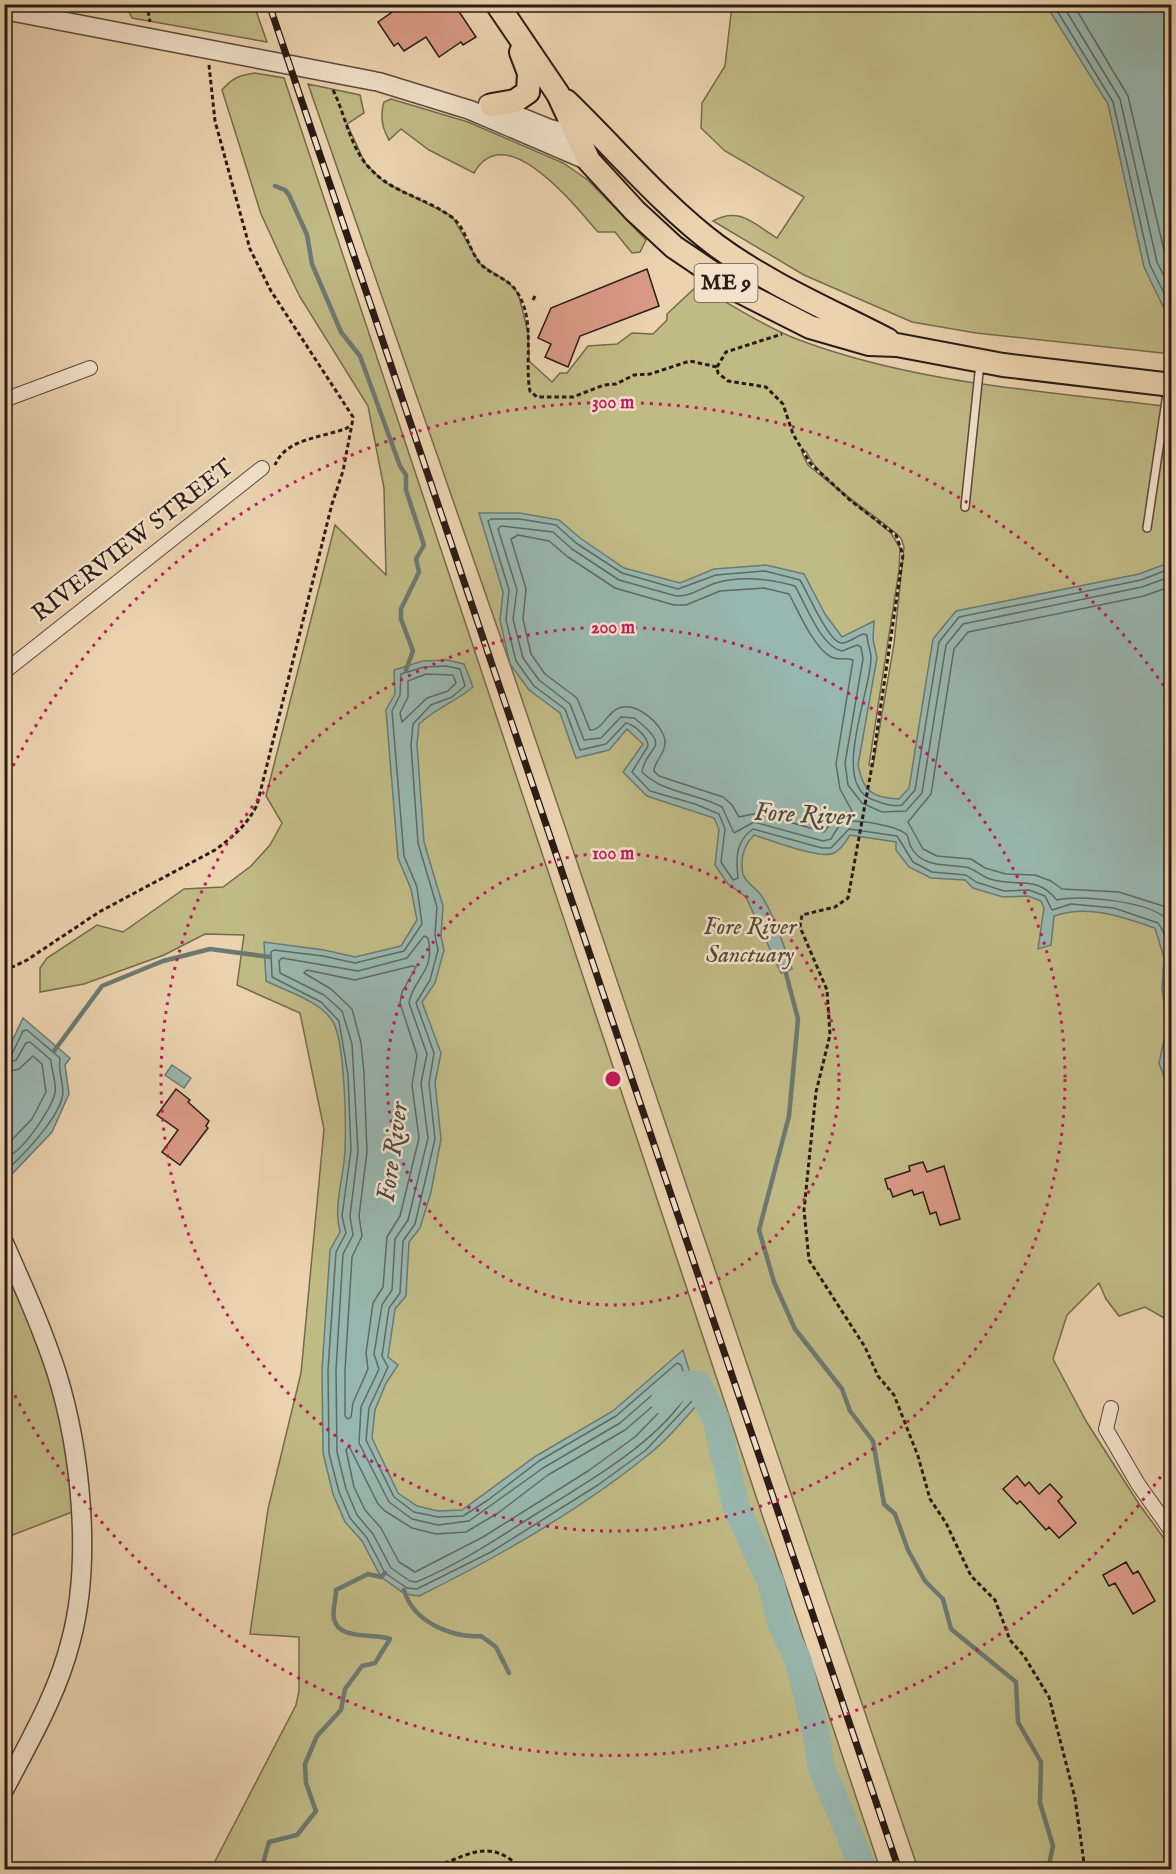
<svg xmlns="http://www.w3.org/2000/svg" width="1176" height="1874" viewBox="0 0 1176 1874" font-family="'IM FELL English',serif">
	<rect width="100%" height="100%" fill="#ebd3af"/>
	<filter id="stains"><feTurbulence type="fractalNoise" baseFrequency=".00333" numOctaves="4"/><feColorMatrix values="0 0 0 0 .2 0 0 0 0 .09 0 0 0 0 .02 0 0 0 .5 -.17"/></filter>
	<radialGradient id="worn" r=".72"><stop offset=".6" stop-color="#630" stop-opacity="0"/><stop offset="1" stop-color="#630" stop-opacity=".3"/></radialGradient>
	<path fill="#c0ba85" stroke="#746a4e" stroke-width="1.5" fill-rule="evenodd" d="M126,5H254L267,42L132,18Z
		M732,5H1171V354L976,333L912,322L804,275L713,221C739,206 754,224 777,238L804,197L725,151L701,128L702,103L725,66Z
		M255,73L284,78L880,1869L495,1870L491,1867L478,1870L211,1869L296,1705L299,1691V1637L250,1634L268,1509L301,1373L324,1129L300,1013L237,985L244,935L205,934L164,955L84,984L40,992V968L47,958L97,925L123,932L184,889L223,887L251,866L270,845L282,823L266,796L335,525L386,575L384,488L368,406L300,297L284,264L261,214L222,90C232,78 240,75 255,73Z
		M308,84L360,95L364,113L347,124L365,163L384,182L452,216L480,264L508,282L518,293L528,332L529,361L552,382L560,373H567L588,346L617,344L632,333L653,334L667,320V314L697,286C730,303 759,324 794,338C913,384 1046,391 1171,407V1322L1145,1307L1119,1316L1106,1299L1099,1283L1067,1315L1053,1359L1086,1421L1139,1504L1171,1548V1869H918L510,664ZM806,451C821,485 874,512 901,538L904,547L894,644L873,766L869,765L899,570L900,548L891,533L808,465L802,453Z
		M391,99L468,122L563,163L588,180L646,240L640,252L632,253L615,232H598C575,206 506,117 474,173L429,150L401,129L389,140C382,128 380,115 384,102Z
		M4,1243L38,1322L80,1509L5,1538Z"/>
	<path fill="#98b7ae" stroke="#6c7971" stroke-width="1.5" d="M1046,5H1171V323L1144,267L1108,104Z
		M479,513H520L559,520L580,538L624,568L680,583L714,569L766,565L804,574L825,614L842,637L874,621L873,639L877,658L858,765C863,791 872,798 899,799L909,788L933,639L956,611L1139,574L1171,562V1097L1159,1063L1167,1026L1162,989L1164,958L1155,928C1122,917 1088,904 1054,916L1051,945L1038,949L1044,908L1041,901L1028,896L1003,897L973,888L965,880L931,878L909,867L896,850V842L850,835C846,841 842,849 834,853C821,860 770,840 754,835C744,845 740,859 743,874C745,882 756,888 761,895C775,917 783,944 792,969L781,973L746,897L728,884L715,865L719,829L714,818L647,796L623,772L643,744L627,729L609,750L576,758L560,713L529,690L510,664L500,620L503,592Z
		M447,660L464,664L473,687C455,702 436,708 419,724L417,745L424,842L443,906L441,936L444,950L435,983L422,1002L441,1053L435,1083L441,1139L431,1192L420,1228L409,1242L406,1296L395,1309L388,1357L398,1365L386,1383L375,1410L372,1438L398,1493L417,1506L438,1511L462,1510L536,1456L613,1411L683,1350L699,1403C683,1420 667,1441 648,1455C579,1511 498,1557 419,1596L405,1594L381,1577L362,1541L345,1522L333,1494L323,1453L322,1370L330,1250L340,1232C333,1205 344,1178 345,1150C346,1124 345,1042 333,1022C321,1001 286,991 266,981L264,942L324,950L355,957L401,946L417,920L411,889L398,858L386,710L395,694L394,670L423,661Z
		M23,1018L70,1058L65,1065L69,1094L52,1132L13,1173L5,1170V1056Z
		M172,1065L191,1078L184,1088L165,1075Z"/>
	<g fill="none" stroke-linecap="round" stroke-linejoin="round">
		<path stroke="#606962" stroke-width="1.5" d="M1053,4L1113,102L1150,265L1172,309
			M1062,4L1120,99L1157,262L1172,292
			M1073,4L1128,96L1166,259L1172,272
			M518,535L549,541L568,557L615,588L674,605H686L720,591L764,588L789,594C799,612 813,647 831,657C839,661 847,657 853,660L836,764L840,789L852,811L836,817L824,832L758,813L739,817L732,805L723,797L659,776L654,771C654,761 666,754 665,741C663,724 637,702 619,708C607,712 602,731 590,730L577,698L545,674L531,654L523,619L526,589L511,539Z
			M1172,568L1141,580L959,617L939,642L915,790L902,805C890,807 882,803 871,799C831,782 871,691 871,658C871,651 867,643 867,635L863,634C857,636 847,644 841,643C828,641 807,591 800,580L765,571L716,575L678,589L622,573L576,543L556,525L520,519H491L488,521L509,590L506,620L516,661L534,686L565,709L580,750L606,744L626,723C635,725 648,737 648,746L632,772L650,791L695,804L719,814L725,829L721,862L733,880L738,878C736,860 735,841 753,829L822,848H831L849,829L897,836L913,862L932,872L966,875L976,882L1004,891L1029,890L1045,896L1052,910L1071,904L1114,908L1158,923C1174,942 1168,990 1172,1016
			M1172,576L1142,587L963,624L946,645L922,793L906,811L882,812L862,803L848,785L845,763L863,659L861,647L857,645L842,651C821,647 805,603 795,586C770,579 741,576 716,583C703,587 690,597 676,596L619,580L572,549L553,532L501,526L498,529L517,590L513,619L523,658L539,680L570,704L584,740L601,738L621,717L634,718C675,750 646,744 642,772C663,793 696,793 722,807L734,833L754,822L823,841L831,839C834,834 837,827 842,824C853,817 898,826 907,835C909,839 909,844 911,847C922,868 946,864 965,867C974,868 981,876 990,879C1019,888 1035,874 1057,900C1081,895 1145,901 1164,917C1169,922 1170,929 1172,935
			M1172,586L1144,596L968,632L954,649L931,794L908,822L923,849L937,856L971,859L985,868L1006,874L1035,875L1051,881L1062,889L1119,892L1163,906L1172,912
			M446,666L460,669L465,686L452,697L431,705L413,724L411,745L418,843L437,907L435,935L438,950L430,980L416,1003L434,1053L429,1083L435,1139L415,1224L403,1241L400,1293L389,1308L382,1356L388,1367L369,1408L366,1440L394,1497L414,1512L438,1517L463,1516L488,1500L539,1461L616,1416L677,1363L681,1365L692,1401L646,1450L598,1485L491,1552L417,1589L407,1588L385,1573L367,1538L350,1518L339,1492L329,1453L328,1370L336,1252L346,1233L342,1216L351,1150L348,1075L339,1021L321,1002L272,977L271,952L274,950L323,956L355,963L404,951L422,924L417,887L404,856L392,711L400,695L401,674L424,667Z
			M426,674L453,675L456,683L448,691L427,698L402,722L400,713L408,697V681Z
			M424,936L428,938C436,972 413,978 409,1003L427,1054L421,1083L428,1138L408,1220L395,1239L392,1290L382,1305L374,1354L379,1369L361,1407L359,1443L389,1502L412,1519L438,1525L469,1521L543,1468L620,1423L674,1376L678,1378L684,1399C653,1445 583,1485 536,1514C498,1538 458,1565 416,1582L410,1581L391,1568L373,1534L357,1515L346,1489L337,1452L336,1370L343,1254L353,1235L350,1216L358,1151L352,1044L342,1011L324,995L280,973L279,961L282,958L358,971L407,958Z
			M412,966L416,967L402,992L400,1003L417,1055L412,1085L419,1138L400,1216L387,1237L383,1287L373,1303L366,1353L368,1369L353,1403L351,1417L348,1419L345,1416V1370L352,1257L362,1236L359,1216L367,1152L364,1073L361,1043L352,1009L331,989L304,973L307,970L355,980Z
			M4,1057L12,1054L23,1031L27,1030L60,1058C58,1069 62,1079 63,1091C63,1113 28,1150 12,1165H4
			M4,1064L16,1060L26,1043L30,1042L51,1060C51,1070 57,1083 55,1093C52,1108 20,1157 4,1157
			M4,1073L19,1069L33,1056L42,1064L46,1092L32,1119L4,1148
			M668,1393H673V1398L635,1437L588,1471L483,1537L415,1572L399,1562L381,1528L365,1510L354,1487L346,1450L349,1446L378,1504L385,1511L412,1528L436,1534L466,1532L498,1513L548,1475L625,1430Z"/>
		<path stroke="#6c7971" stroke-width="4.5" d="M275,186L285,190L289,195L307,235L312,264L341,332L360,356L400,466L406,475V490L424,545L416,559L419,572L401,609V619L413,651L406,670
			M784,966L798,1019L789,1116L759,1230L774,1282L795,1329L842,1389L850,1411L873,1441L884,1504L895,1514L908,1550L925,1581L943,1599L951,1629L1016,1682L1018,1722L1041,1762L1040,1803L1053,1846L1048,1870
			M54,1051L102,986L163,961L210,949L270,957
			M404,1590C413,1622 452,1638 481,1636L496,1647L509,1673
			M261,1870L269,1842L297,1835L316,1811L306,1783L305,1764L317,1736L341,1710L345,1689L362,1666L375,1663L390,1639C375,1633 339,1641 334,1619C332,1611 336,1599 336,1590L368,1574L381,1577L385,1573"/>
		<path stroke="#98b7ae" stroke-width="27" d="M664,1401L680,1385L698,1384L716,1419L736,1507L771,1583L781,1624L798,1660L817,1737L821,1766L864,1870"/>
	</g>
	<path fill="#d99985" stroke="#291b16" stroke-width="1.5" d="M404,4H454L476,37L463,45L461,42L439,57L426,37L404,51L398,43L394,46L378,22Z
		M647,269L659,306L580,336L568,367L545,357L551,344L538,338L551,308Z
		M176,1089L190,1100L188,1102L209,1121L206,1126L208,1128L180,1165L162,1152L178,1130L157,1115Z
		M923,1162L927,1172L944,1166L960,1219L940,1225L936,1212L930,1214L923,1192L914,1195L912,1190L893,1197L890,1189H888L885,1179L910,1171L909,1166Z
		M1017,1476L1025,1486L1029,1482L1039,1494L1050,1484L1062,1497L1058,1501L1076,1523L1059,1538L1049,1527L1046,1530L1020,1501L1017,1504L1003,1489Z
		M1126,1562L1133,1574L1138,1571L1155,1601L1133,1614L1115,1583L1109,1586L1103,1575Z"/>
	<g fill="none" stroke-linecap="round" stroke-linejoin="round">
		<g stroke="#5a493c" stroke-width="10">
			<path id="service" d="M965,507L980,363
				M1147,528L1168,387"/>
		</g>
		<g stroke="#5a493c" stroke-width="16">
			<path id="minor" d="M4,400L90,368
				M4,672L262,468
				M1111,1408L1106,1429L1138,1484L1172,1532"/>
		</g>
		<g stroke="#5a493c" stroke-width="21">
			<path id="tertiary" d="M4,10L374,81
				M379,82L470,110L589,161
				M488,104L550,129L576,135
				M4,1243C23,1286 43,1330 57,1374C81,1452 92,1561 71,1640C58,1693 29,1742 4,1790"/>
		</g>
		<g stroke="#291b16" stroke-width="26">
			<path id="primary" d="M497,4L558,94L589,161L635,211L674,247L739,291L810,327L869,344L897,345L1003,365L1172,385
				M566,101C616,149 661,204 717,246C769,284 830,310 888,340
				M492,105L515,101L528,92L529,73L521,52"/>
		</g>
		<path stroke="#291b16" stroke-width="3" stroke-dasharray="4.5 3" stroke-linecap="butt" d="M147,4L150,22
			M209,65L215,121L250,249L271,291L353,417L352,424L347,428C322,438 286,438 275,465
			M333,90C345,114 349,143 366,164C391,194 421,195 450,216C465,225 468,248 479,262C489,275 508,277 517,292C536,321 524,360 530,391L537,397H573L604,385L616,384L634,375L650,374L690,361L717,367L718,373L728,381L766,387L783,404L793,434L810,463L851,501L896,535L903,555L872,766L848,898L835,907L802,915L800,927L827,990L830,1035L816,1092L804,1210L809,1260L865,1347L878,1376L894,1395L918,1456L930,1499L946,1523L971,1576L995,1600L1010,1640L1024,1656L1049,1697L1075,1798L1085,1870
			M533,300L536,294
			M717,367L726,352L782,334
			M4,971L27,960L99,912L215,850C233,837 247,825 257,805L332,504L343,471L352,424
			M423,1870C463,1861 487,1832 522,1870"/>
		<use href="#service" stroke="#f2e2cb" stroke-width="7"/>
		<use href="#minor" stroke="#f2e2cb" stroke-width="14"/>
		<use href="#tertiary" stroke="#f2e2cb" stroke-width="18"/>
		<use href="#primary" stroke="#ebd3af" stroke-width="22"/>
		<g stroke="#291b16" stroke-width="7">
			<path id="rail" d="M269,4L899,1870"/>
		</g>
		<use href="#rail" stroke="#f2e2cb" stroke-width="4.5" stroke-dasharray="14" stroke-linecap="butt"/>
	</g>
	<g fill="none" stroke="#c2185b" stroke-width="3" stroke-dasharray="3 6">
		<circle cx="613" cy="1079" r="226"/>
		<circle cx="613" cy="1079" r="452"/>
		<path d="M1171 1462A677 677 0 0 1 5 1376M5 782A677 677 0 0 1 1171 696"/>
	</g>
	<g text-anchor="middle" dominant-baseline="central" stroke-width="5" stroke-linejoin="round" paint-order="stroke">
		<rect fill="#f2e2cb" stroke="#65574c" stroke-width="1.5" x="694.5" y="264" width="63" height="38" rx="4.5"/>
		<g font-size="22" font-weight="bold" fill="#291b16">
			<text x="726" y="283">ME 9</text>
		</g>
		<g font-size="24" fill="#291b16" stroke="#f2e2cb">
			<text transform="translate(133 541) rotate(-38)">RIVERVIEW STREET</text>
		</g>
		<g font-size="24" font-style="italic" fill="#564b37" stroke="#f2e2cb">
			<text x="750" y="927">Fore River<tspan x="750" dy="28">Sanctuary</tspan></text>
		</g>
		<g font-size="26" font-style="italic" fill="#4a4a44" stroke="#f2e2cb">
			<text transform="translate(804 815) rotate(3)">Fore River</text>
			<text transform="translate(393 1152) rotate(-82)">Fore River</text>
		</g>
	</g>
	<circle cx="613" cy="1079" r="9" fill="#c2185b" stroke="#f2e2cb" stroke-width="3"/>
	<g font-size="18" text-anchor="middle" font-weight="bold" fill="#c2185b" stroke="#f2e2cb" stroke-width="5" stroke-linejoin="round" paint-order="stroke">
		<text x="613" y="408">300 m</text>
		<text x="613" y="633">200 m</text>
		<text x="613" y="859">100 m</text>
	</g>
	<rect width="1176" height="1874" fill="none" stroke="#ebd3af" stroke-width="24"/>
	<rect x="6" y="6" width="1164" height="1862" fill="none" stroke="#291b16" stroke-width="3"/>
	<rect x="12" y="12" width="1152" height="1850" fill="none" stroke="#291b16" stroke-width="1.5"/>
	<rect width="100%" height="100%" filter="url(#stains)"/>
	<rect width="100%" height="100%" fill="url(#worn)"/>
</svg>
